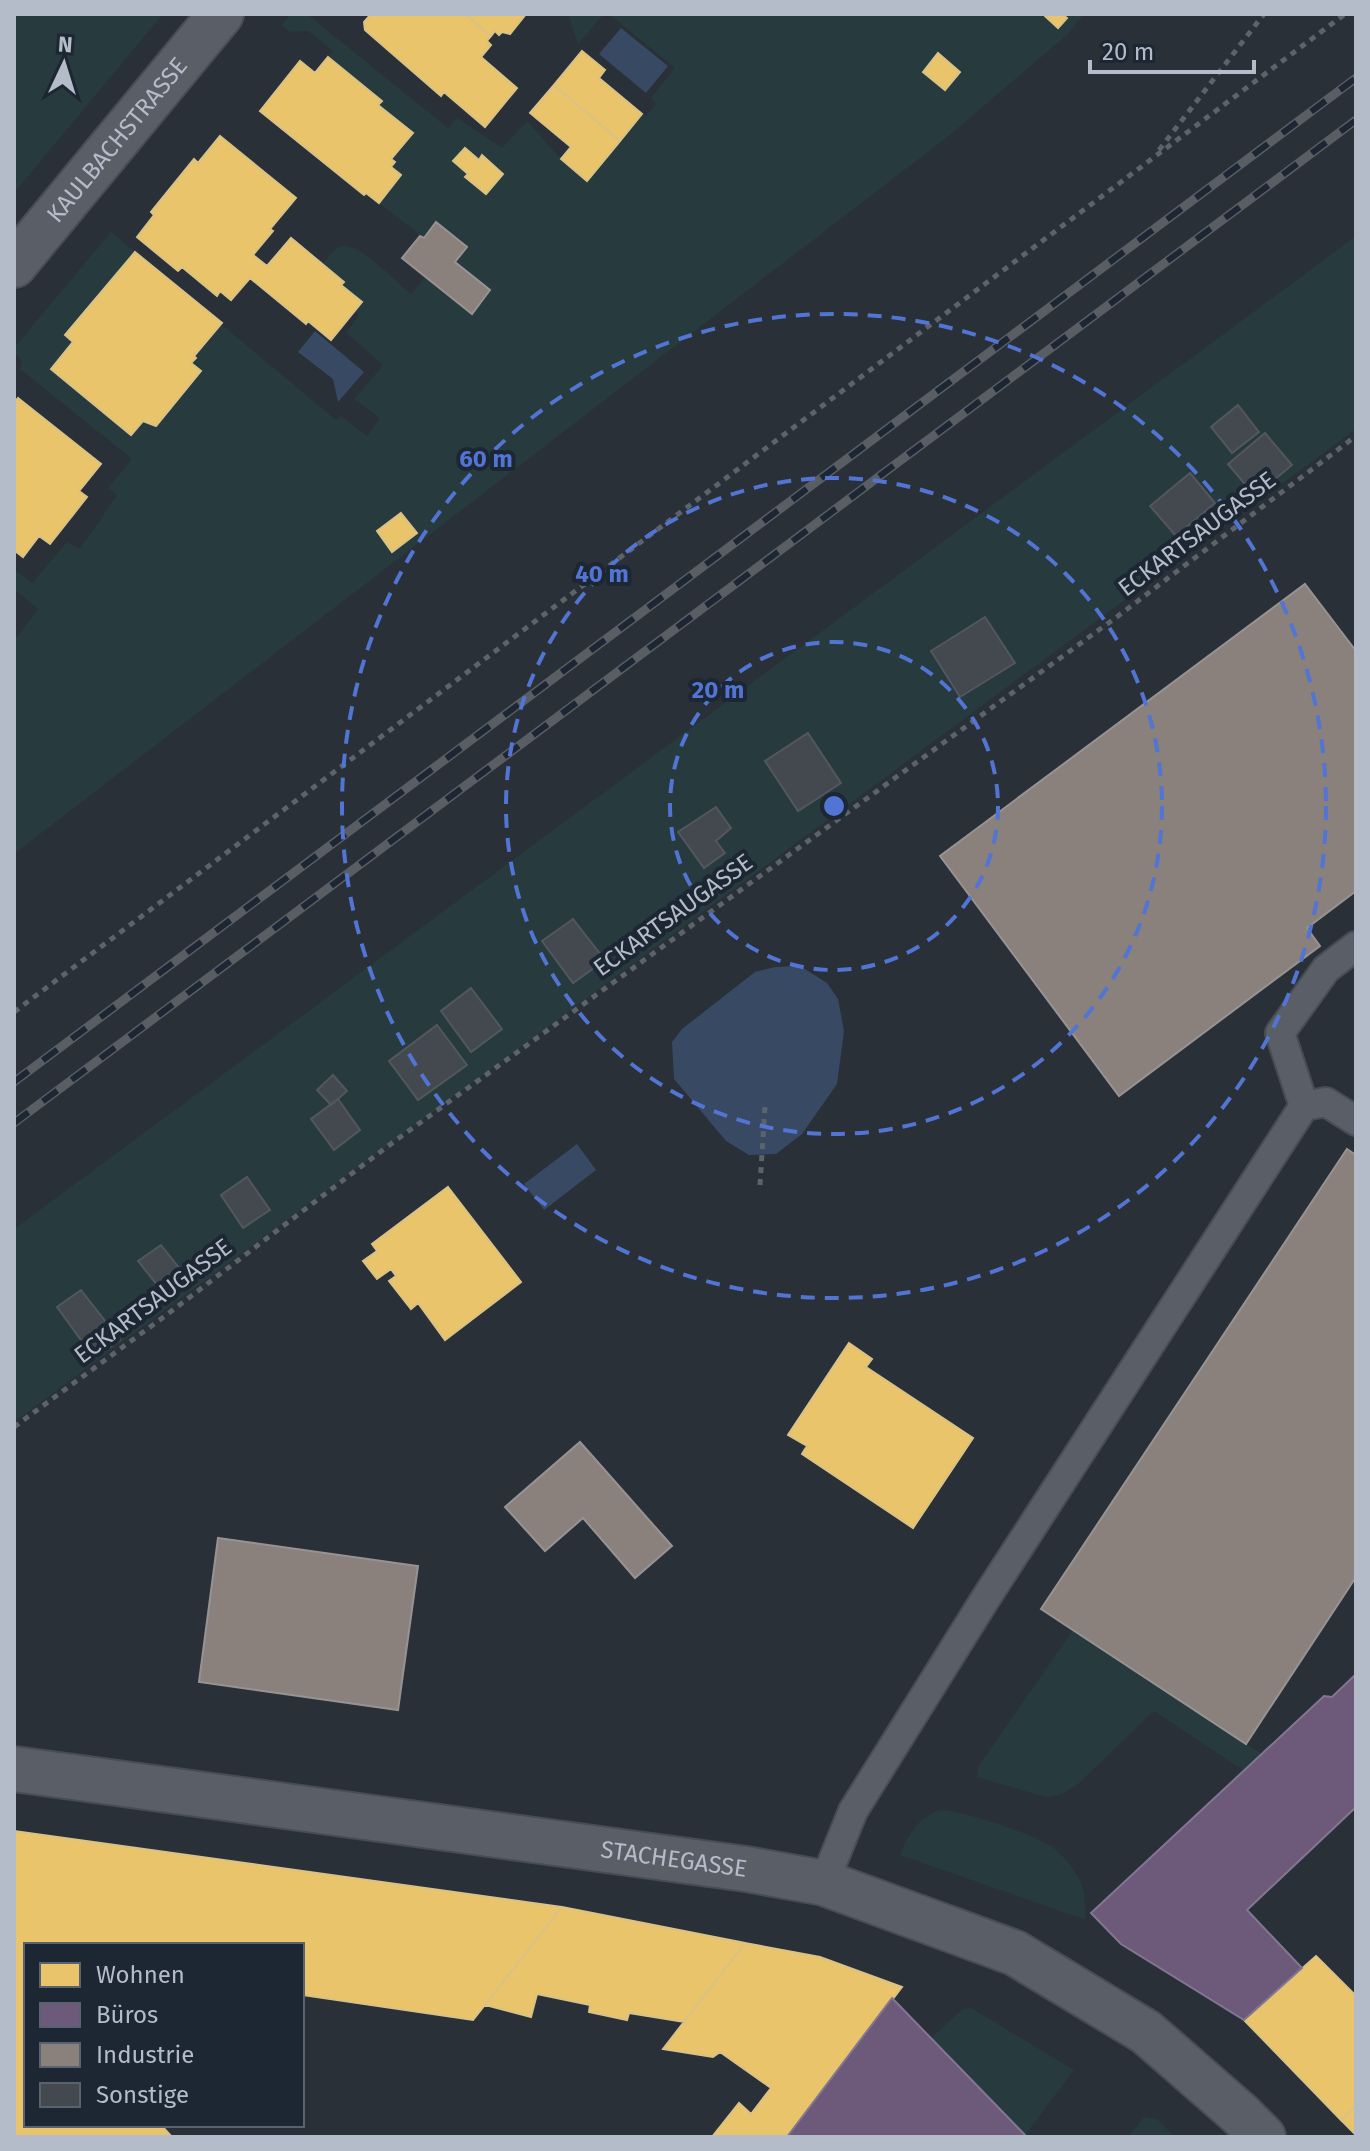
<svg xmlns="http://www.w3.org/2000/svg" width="1370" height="2151" viewBox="0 0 1370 2151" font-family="'Fira Sans',sans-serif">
	<rect width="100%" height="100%" fill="#2a3038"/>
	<path fill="#273a3e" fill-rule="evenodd" d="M14,14H163L14,193Z
		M291,14H307L448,128L457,118L502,148L527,121L561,159L586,181L642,114L646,116L656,104L651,98L675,68L609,14H1084L1067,35L946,138L14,854V641L38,609L14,589V569L32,583L67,542L80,549L117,495L108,488L132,459L20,369L22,361L14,352V348L111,232L336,420L341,416L367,436L380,418L354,399L383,365L346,333L359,315L355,312L362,302L341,285L344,281L323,264C328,258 334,247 342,246C362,244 396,282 411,294L425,277L471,314L490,290L455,262L467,247L435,223L424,238L379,203L401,176L391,167L395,162L391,159L412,133L378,105L382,100L328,57L333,51L308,31L290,32L282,25ZM465,148L479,160L482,156L503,174L486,194L453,161ZM401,513L416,533L392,551L377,531Z
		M568,14H604L578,44Z
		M1356,236V429L14,1422V1229Z
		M1073,1630L1262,1754L1244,1771L1154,1711L1077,1785L1060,1795L1045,1797L977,1777L978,1767Z
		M941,1810C966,1812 1032,1833 1052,1847C1061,1853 1072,1866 1077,1875C1085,1887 1085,1903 1086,1917L1083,1919L900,1855C910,1832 917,1818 941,1810Z
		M971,2008L1074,2070L1025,2135L931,2038L963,2009Z
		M1144,2117L1157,2119L1175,2137H1128Z"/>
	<path fill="#384963" d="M621,28L668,66L646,93L599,54Z
		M315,331L364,372L338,402L333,379L298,352Z
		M800,966L827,983L838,999L844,1031L837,1084L802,1134L776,1154L749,1155L726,1141L674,1079L672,1042L682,1029L755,972L775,967Z
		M577,1144L596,1170L544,1210L524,1184Z"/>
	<path fill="#e9c46a" stroke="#d9c286" stroke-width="2" d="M371,14H465L491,36L487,41L491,45L481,57L517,88L485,127L444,92L441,96L365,30L364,22Z
		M465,14H526L510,34L502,32L499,35L495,31L491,36Z
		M1046,14H1062L1067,18L1058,28L1045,16Z
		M582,51L605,70L599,78L642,114L620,141L554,85Z
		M938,53L960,72L945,90L923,72Z
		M328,57L382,101L378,105L413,133L391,159L395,162L391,167L401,175L379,203L366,193L364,195L260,111L300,61L315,73Z
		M554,85L620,141L587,181L561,159L571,147L530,113Z
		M220,136L296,198L270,229L273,231L253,255L267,266L291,238L344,282L341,285L362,302L331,340L308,321L306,324L250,278L231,300L220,291L217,296L182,267L178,271L137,237L154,215L151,212L194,159L198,163Z
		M465,148L479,160L482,155L503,174L486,194L465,177L468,174L453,161Z
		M135,252L222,323L194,356L196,358L191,363L201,371L156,426L143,421L131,435L51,369L73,342L65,335Z
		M18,398L101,464L79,491L87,497L50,544L39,536L23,557L15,551L14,552V403Z
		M401,513L417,533L392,552L377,531Z
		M448,1187L521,1282L445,1340L418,1303L411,1309L389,1281L396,1276L391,1269L377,1279L363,1261L377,1251L372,1244Z
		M849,1343L872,1359L866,1367L973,1438L913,1528L802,1454L807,1446L788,1435Z
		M14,1831L562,1907L473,2020L302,1995V1945H26V2125H161L172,2137H14Z
		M562,1907L745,1943L684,2022L629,2013L627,2020L589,2012L590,2005L537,1994L531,2017L485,2005Z
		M745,1943L820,1957L902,1987L787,2137H712L739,2103L751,2114L771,2088L720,2052L713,2057L663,2049Z
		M1316,1956L1356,1996V2106L1341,2120L1244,2020Z
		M1356,2106V2135L1341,2120Z"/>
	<path fill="#6d597a" stroke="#827792" stroke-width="2" d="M1356,1674V1807L1247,1910L1302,1968L1244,2020L1121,1944L1091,1913L1324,1696L1332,1697Z
		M892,1998L1025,2135L1024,2137H787Z"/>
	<path fill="#8a817c" stroke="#979393" stroke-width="2" d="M436,222L467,247L455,262L490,290L472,314L402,258L420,236L424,238Z
		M1305,584L1356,651V891L1307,928L1320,946L1119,1096L940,856Z
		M1347,1149L1356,1155V1577L1246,1744L1041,1609Z
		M580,1442L672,1546L635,1578L583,1518L545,1551L505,1507Z
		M218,1538L418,1566L398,1710L199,1682Z"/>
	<path fill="#444950" stroke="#52575f" stroke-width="2" d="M1238,405L1259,432L1232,453L1211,427Z
		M1265,433L1292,465L1255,496L1228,464Z
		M1190,473L1215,503L1176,536L1150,506Z
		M985,617L1015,663L960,697L931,651Z
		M808,733L841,783L798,811L765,761Z
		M716,807L731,828L716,841L725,853L704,868L678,832Z
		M573,919L605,960L573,983L542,941Z
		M471,988L502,1029L471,1052L441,1011Z
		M437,1025L467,1065L418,1100L389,1061Z
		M333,1075L347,1091L331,1105L317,1090Z
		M338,1099L360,1130L334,1150L311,1119Z
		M247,1177L270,1210L243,1228L221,1195Z
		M161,1245L180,1269L158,1286L138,1261Z
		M81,1290L120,1340L94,1358L57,1307Z"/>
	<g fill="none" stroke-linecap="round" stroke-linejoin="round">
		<g stroke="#484c53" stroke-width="32">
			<path id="lane" d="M1304,1106L1280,1033L1326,969L1356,946
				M824,1883L853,1811L984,1601L1304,1106L1326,1102L1356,1121"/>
		</g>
		<g stroke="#484c53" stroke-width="48">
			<g id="street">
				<path id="s1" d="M14,265L221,14"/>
				<path id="s2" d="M14,1769L746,1869L824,1883L1015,1953L1146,2032L1240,2114L1263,2137"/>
			</g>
		</g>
		<path stroke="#5d636a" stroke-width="5" stroke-dasharray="6 6" stroke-linecap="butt" d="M1159,150L1264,14
			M14,1012L1345,14
			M760,1185L765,1106
			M14,1427L165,1316L388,1146L1114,619L1356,436"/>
		<use href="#lane" stroke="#5a5e66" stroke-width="28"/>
		<use href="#street" stroke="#5a5e66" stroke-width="44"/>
		<g stroke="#595d64" stroke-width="9">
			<path id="rail" d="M14,1082L1356,78
				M14,1123L1356,120"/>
		</g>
		<use href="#rail" stroke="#1d2633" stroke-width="6" stroke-dasharray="18" stroke-linecap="butt"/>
	</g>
	<g fill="none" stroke="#5274d3" stroke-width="4" stroke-dasharray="14 10">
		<circle cx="834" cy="806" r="164"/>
		<circle cx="834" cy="806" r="328"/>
		<circle cx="834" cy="806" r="492"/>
	</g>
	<g text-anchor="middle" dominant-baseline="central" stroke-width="8" stroke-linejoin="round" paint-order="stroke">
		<g font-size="24" fill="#b4bcc9" stroke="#1d2633">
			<text stroke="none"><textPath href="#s1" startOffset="162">KAULBACHSTRASSE</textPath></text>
			<text transform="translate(1197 534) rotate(-37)">ECKARTSAUGASSE</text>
			<text transform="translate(673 915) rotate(-36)">ECKARTSAUGASSE</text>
			<text transform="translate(153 1301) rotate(-37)">ECKARTSAUGASSE</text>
			<text stroke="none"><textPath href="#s2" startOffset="666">STACHEGASSE</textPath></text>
		</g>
	</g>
	<circle cx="834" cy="806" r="12" fill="#5274d3" stroke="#1d2633" stroke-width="4"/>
	<g font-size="24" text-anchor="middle" font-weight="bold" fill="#5274d3" stroke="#1d2633" stroke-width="8" stroke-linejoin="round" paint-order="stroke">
		<text x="486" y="467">60 m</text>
		<text x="602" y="582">40 m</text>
		<text x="718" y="698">20 m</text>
	</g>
	<rect width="1370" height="2151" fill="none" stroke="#b4bcc9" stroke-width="32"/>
	<rect x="24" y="1943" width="280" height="184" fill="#1d2633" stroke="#59626f" stroke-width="2"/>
	<rect x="40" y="1963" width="40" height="24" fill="#e9c46a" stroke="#59626f" stroke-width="2"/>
	<text x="96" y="1983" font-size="24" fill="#b4bcc9">Wohnen</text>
	<rect x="40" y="2003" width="40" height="24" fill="#6d597a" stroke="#59626f" stroke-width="2"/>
	<text x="96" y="2023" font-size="24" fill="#b4bcc9">Büros</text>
	<rect x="40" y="2043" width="40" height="24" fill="#8a817c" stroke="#59626f" stroke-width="2"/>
	<text x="96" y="2063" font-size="24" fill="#b4bcc9">Industrie</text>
	<rect x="40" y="2083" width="40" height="24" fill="#444950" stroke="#59626f" stroke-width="2"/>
	<text x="96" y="2103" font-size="24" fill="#b4bcc9">Sonstige</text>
	<g transform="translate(64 64) rotate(4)" stroke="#1d2633" stroke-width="6" paint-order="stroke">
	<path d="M0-6L14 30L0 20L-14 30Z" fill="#b4bcc9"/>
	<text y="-12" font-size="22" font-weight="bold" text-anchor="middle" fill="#b4bcc9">N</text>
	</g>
	<path d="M1090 60v12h164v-12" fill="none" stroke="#b4bcc9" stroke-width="4"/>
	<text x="1102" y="60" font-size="24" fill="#b4bcc9" stroke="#1d2633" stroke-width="6" paint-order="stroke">20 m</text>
</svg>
